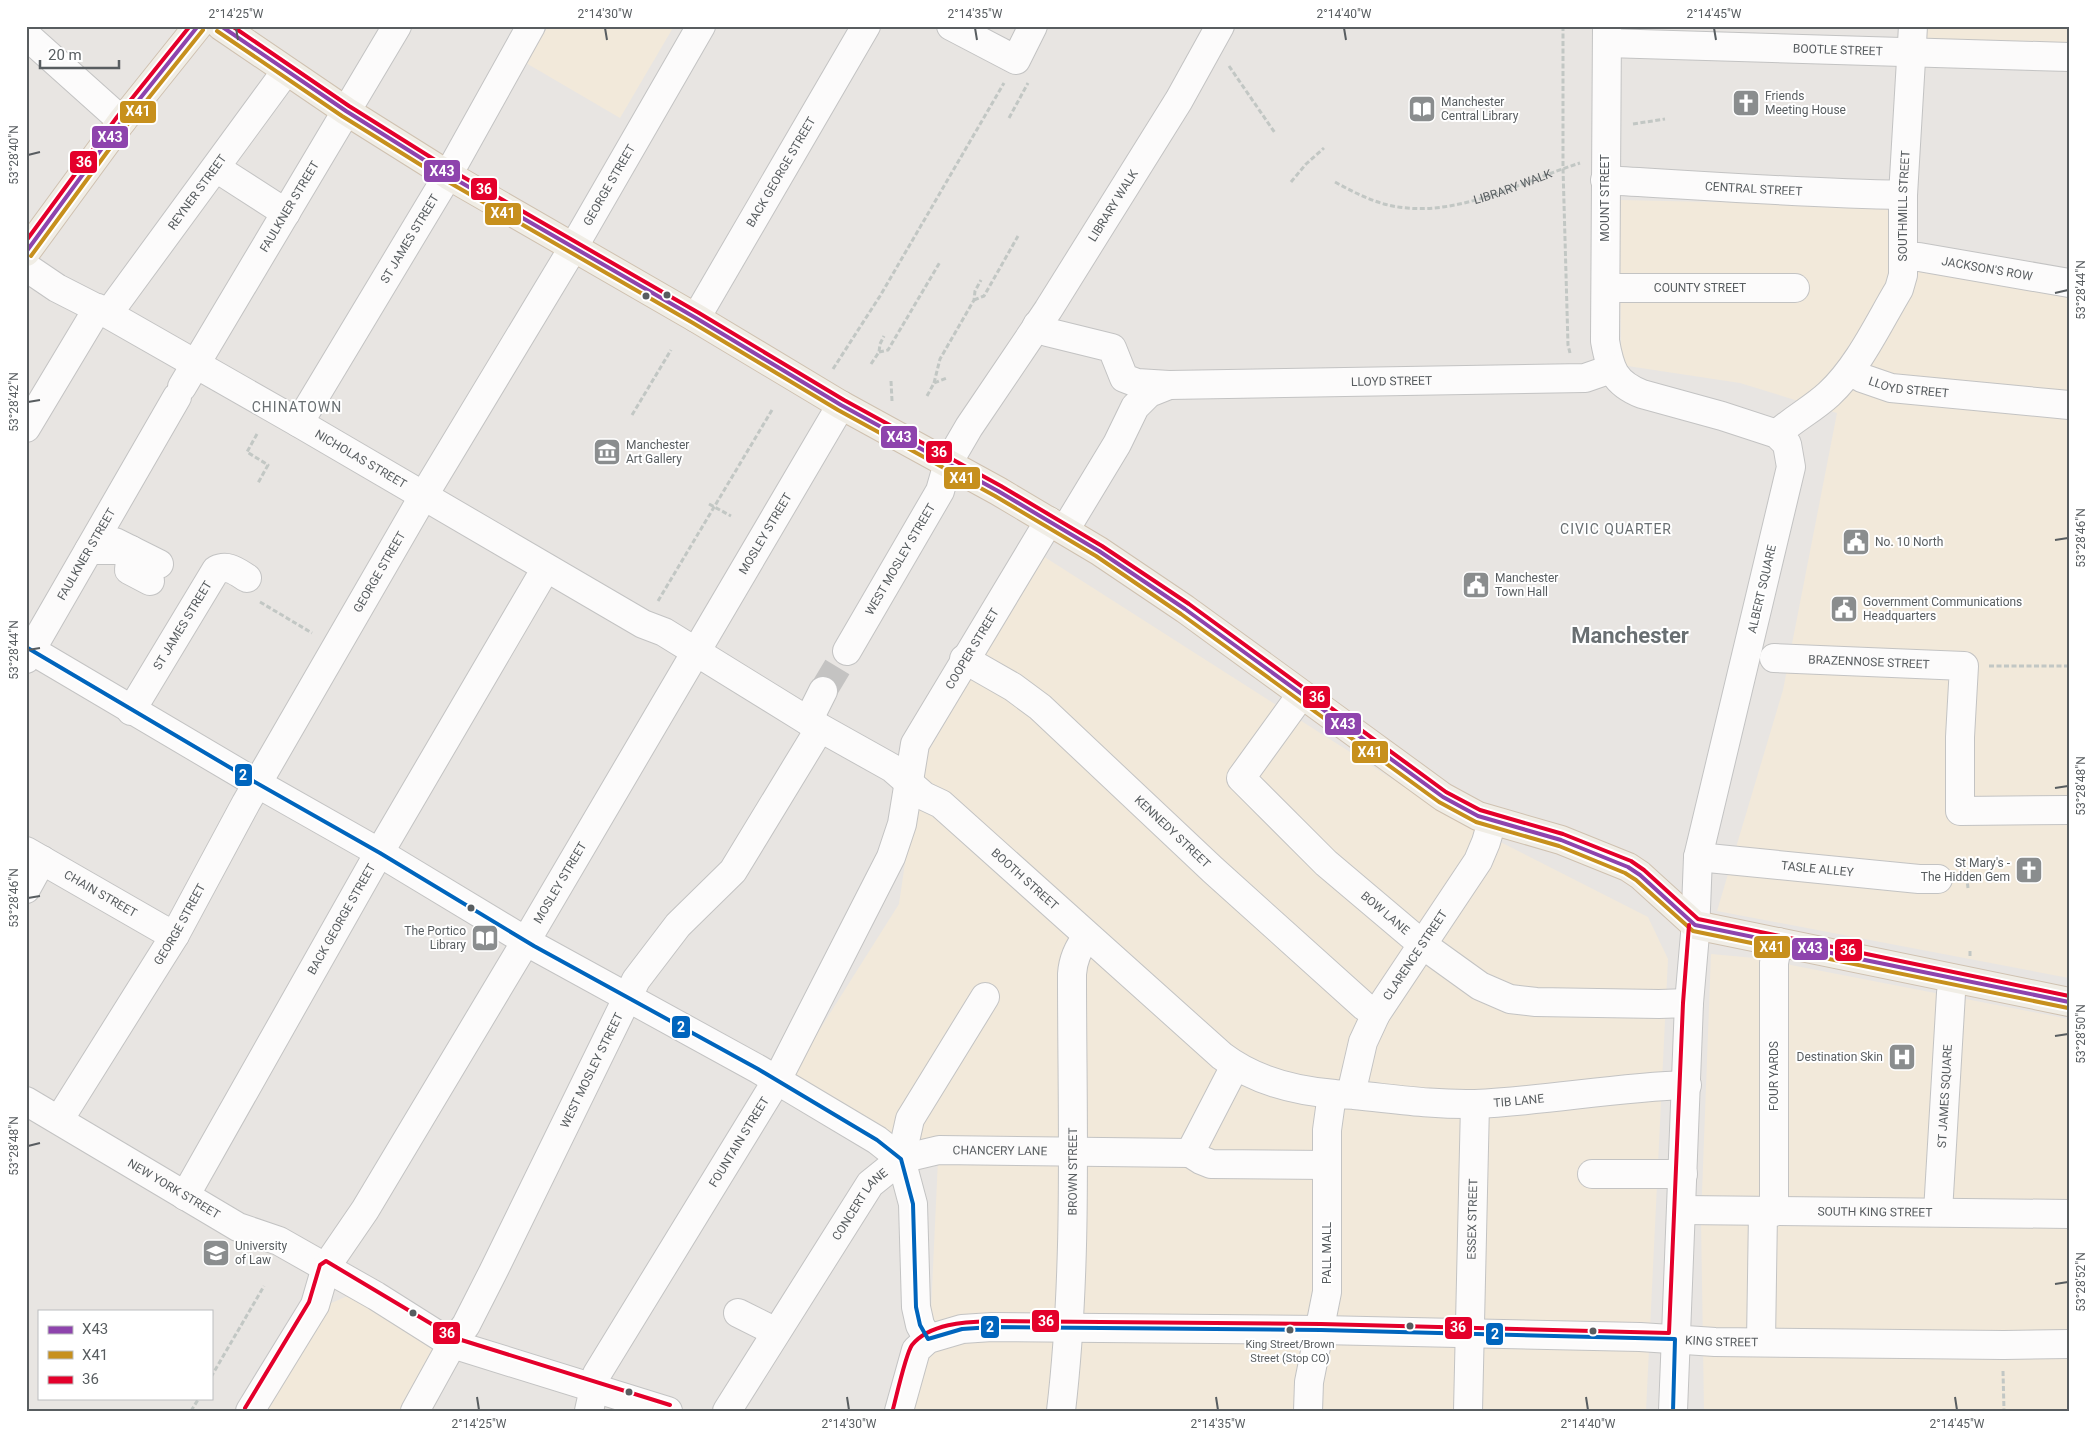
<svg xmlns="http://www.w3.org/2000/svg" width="2095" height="1437" viewBox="0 0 2095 1437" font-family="Roboto,sans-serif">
	<rect width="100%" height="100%" fill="#e8e5e2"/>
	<path fill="#f2e9da" d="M548,26H674L620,118L526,63Z
		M1921,26H2069V66L1920,58Z
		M1620,200L1887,206L1899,267L2069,279V978L1717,911L1783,690L1837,413L1740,383L1621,365Z
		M1043,556L1455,819L1648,917L1668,959L1646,1411H910L929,1353L938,1160L791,1075L899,904L919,767Z
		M1711,954L1755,958L2069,1019V1411H1704L1701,1219Z
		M357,1292L446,1351L410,1411H261L324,1306Z"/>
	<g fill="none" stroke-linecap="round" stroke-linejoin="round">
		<path stroke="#c4c3c2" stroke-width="28" stroke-dasharray="28 14" stroke-linecap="butt" d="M823,691L847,651"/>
		<g stroke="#c3c3c3" stroke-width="30">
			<g id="minor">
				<path d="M951,26L1016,60L1033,26"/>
				<path d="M1607,26L1605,341C1610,369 1614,383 1642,394L1722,416L1777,434L1787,444L1791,467L1698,857L1695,934L1689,1003L1673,1411"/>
				<path d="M26,35L122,121"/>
				<path id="s2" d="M1607,43L2069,57"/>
				<path d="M227,175L286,213"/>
				<path id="s3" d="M1605,180C1704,186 1803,193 1903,195"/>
				<path id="s4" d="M1904,257H1919L2069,283"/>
				<path id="s5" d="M26,267L57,288L108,314L299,423L643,624L664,632L808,721L892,768L924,796L941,804L1222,1056C1255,1081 1295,1091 1335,1094C1342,1095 1348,1094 1354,1095C1395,1099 1434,1105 1475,1104C1546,1101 1616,1087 1687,1085"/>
				<path id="s6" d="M1606,288H1795"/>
				<path id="s7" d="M108,314L286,71"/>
				<path id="s8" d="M696,318L866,26"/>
				<path id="s9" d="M1037,325L1047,332L1112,348L1124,378L1137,383L1169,385L1585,378L1611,369"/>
				<path id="s10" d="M1850,371L1862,378L1891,388L2069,405"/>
				<path id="s11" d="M182,387L397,26"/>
				<path id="s12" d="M299,423L448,175L531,26"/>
				<path d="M26,428L98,308"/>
				<path id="s13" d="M1777,434C1793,419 1813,409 1829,394C1859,366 1878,324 1899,289L1903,275V195L1913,26"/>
				<path d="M1065,530L1117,444L1135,407L1149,393L1169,385"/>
				<path d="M115,542L159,564"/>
				<path d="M89,550H131L129,570L150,581"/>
				<path d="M26,647L246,777L380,853L534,946L758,1069L877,1140L901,1159L913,1204L916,1307L920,1325L928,1339"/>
				<path id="s14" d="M847,651L940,491L948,463L969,427L1048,310L1179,100L1220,26"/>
				<path id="s15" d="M1774,658L1964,666L1960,737V811L2069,810"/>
				<path id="s16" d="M26,659L177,397"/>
				<path id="s17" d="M964,659L1013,687L1040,707L1213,870L1364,1006L1376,1014"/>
				<path id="s18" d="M1301,695L1241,778L1326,863L1423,945L1480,986L1510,999L1536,1002L1659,1004L1689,1003"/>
				<path id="s19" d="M131,711L216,570C228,564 237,572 247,578"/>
				<path d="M808,721L823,691"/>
				<path id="s20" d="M26,851L160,928L175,935"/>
				<path id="s21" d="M1698,857L1919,879H1938"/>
				<path d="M26,889L42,860"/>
				<path id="s22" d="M1351,1094L1363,1042L1376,1014L1478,861L1486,842L1492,821"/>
				<path id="s23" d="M26,1101L238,1227L279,1241L376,1296L452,1344L668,1411"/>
				<path id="s24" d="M59,1120L175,935L246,803L424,495L573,248L701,26"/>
				<path d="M1190,1153L1201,1160L1211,1164L1327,1165"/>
				<path d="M1190,1153L1235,1066"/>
				<path id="s25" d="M901,1159L939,1150L1190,1153"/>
				<path d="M1592,1174H1683"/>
				<path id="s26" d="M185,1196L371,867L546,568"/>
				<path id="s27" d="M1681,1210L2069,1214"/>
				<path d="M1774,1212V963L1778,942"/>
				<path id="s28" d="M1938,1212L1951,993L1954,979"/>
				<path d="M738,1313L776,1332"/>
				<path d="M1761,1342L1763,1212"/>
				<path id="s29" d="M250,1411L315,1305L326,1267L365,1210L526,941L841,405"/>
				<path id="s30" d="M415,1411L452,1344L466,1325L493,1272L636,980L678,925L733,871L820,728"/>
				<path id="s31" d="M589,1411L597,1374L777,1080L891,857L902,824L915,744L1049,521"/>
				<path id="s32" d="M727,1411L870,1184L901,1159L910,1119L985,997"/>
				<path id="s33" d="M899,1411L916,1350L928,1339L962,1329L992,1327L1321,1330L1640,1337L1715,1342L2004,1345L2069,1344"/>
				<path id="s34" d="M1061,1411C1078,1267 1072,1118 1072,974C1073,959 1078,948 1087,937"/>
				<path d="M1308,1411L1309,1382L1327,1292V1130L1332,1094"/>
				<path id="s35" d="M1468,1411L1475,1104"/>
			</g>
		</g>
		<g stroke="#cfc1b0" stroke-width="30">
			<path id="major" d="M221,26L346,111L448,175L696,318L841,405L998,491L1099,551L1185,609L1443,797L1478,816L1561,840L1628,867L1640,875L1695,925L2069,1002
				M26,252L122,121L198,26"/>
		</g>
		<g stroke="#c2c7c4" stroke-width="3" stroke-dasharray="5 2.5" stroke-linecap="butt">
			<path d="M1563,26V168L1568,345L1570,353"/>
			<path d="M1229,66L1275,133"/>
			<path d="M1009,118L1028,83"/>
			<path d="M1633,124L1665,119"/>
			<path d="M1291,182L1306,164L1324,148"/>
			<path id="s1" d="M1335,182C1351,191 1367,199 1384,204C1451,222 1517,183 1580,163"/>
			<path d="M974,300L984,296L1018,236"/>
			<path d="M879,352L888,350L940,262"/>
			<path d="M871,364L879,352L880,344L884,336"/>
			<path d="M833,369L880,296L1004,83"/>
			<path d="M891,381L892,401"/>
			<path d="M934,383L940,359L974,300L975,291L981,280"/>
			<path d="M927,396L934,383L947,378"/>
			<path d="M632,415L671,350"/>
			<path d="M257,434L247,452L268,465L258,483"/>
			<path d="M709,504L731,516"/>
			<path d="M658,601L772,410"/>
			<path d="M260,602L312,633"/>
			<path d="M1989,666H2069"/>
			<path d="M1963,880H1967L1968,888"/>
			<path d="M1970,956V949"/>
			<path d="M2003,1371L2004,1411"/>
			<path d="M211,1377L264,1286"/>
			<path d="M191,1411L199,1398"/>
		</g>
		<use href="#minor" stroke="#fcfbfb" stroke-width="28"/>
		<use href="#major" stroke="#f0ede5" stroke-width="28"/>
		<g stroke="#fff" stroke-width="8">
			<path id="bus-1" d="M221,26L346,111L448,175L696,318L841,405L998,491L1099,551L1185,609L1443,797L1478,816L1561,840L1628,867L1640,875L1695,925L2069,1002
				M26,252L122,121L198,26"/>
		</g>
		<g stroke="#fff" stroke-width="8">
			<path id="bus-2" d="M217,31L342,116L445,180L693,323L838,410L995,496L1096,556L1181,614L1439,802L1476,822L1559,846L1625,873L1636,880L1693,931L2068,1008
				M31,256L127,125L203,30"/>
		</g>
		<g stroke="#fff" stroke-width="8">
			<path id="bus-3" d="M232,26L349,106L451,170L699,313L844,400L1001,486L1102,546L1189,604L1446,792L1480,810L1563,834L1631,861L1644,870L1698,919L2069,996
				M26,241L117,117L190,26
				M245,1408L309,1302L320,1265L326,1261L455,1338L670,1405
				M893,1409C896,1398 906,1353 912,1345C930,1323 966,1322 992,1321L1321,1324L1669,1333L1683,1003L1689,925"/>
		</g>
		<g stroke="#fff" stroke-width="8">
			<path id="bus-4" d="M26,647L246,777L380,853L534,946L758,1069L877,1140L901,1159L913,1204L916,1307L920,1325L928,1339L962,1329L992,1327L1321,1330L1675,1339L1673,1411"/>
		</g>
		<use href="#bus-1" stroke="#8e44ad" stroke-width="4"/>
		<use href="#bus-2" stroke="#c7901d" stroke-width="4"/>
		<use href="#bus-3" stroke="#e4002b" stroke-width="4"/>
		<use href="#bus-4" stroke="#0065bd" stroke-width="4"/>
	</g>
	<path fill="none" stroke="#585d60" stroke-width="2" d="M236,28L238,40M605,28L607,40M975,28L977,40M1344,28L1346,40M1714,28L1716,40M28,155L40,152M2055,293L2068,290M28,402L40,400M2055,540L2068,538M28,650L40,648M2055,788L2068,786M28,898L40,896M2055,1036L2068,1034M28,1146L40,1143M2055,1284L2068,1282M477,1397L479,1410M847,1397L849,1410M1216,1397L1218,1410M1586,1397L1588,1410M1955,1397L1957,1410"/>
	<defs>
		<g id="church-square" transform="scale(1.4375)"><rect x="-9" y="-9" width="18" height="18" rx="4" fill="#8a8d8e" stroke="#fff"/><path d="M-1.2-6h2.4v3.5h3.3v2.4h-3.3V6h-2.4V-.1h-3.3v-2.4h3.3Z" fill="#fff"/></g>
		<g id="library-square" transform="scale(1.4375)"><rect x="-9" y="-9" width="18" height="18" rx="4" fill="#8a8d8e" stroke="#fff"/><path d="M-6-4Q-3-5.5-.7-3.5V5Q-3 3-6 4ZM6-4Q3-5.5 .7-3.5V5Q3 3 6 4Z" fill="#fff"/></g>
		<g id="museum-square" transform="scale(1.4375)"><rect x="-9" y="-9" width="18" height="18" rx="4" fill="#8a8d8e" stroke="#fff"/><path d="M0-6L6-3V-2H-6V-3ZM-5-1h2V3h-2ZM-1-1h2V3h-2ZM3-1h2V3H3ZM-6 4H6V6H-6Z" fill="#fff"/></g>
		<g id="civic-square" transform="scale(1.4375)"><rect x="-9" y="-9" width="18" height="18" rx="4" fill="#8a8d8e" stroke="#fff"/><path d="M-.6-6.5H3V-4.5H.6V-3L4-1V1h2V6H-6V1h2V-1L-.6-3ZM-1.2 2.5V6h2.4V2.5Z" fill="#fff"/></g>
		<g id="hospital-square" transform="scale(1.4375)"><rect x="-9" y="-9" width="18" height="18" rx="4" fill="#8a8d8e" stroke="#fff"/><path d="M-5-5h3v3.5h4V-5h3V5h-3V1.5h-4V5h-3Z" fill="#fff"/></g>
		<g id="university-square" transform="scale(1.4375)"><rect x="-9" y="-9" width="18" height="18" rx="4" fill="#8a8d8e" stroke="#fff"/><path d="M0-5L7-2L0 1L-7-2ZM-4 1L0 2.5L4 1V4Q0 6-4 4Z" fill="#fff"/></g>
	</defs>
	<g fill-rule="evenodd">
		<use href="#church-square" x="1746" y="103"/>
		<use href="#library-square" x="1422" y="109"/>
		<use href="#museum-square" x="607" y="452"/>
		<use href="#civic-square" x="1856" y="542"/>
		<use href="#civic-square" x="1476" y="585"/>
		<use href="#civic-square" x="1844" y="609"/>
		<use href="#church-square" x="2029" y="870"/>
		<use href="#library-square" x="485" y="938"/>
		<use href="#hospital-square" x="1902" y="1057"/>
		<use href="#university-square" x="216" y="1253"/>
	</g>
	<g fill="#585d60" stroke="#fff" stroke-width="2">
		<circle cx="667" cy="295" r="4.5"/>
		<circle cx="646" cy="296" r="4.5"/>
		<circle cx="471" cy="908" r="4.5"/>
		<circle cx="413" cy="1313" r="4.5"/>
		<circle cx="1410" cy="1326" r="4.5"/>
		<circle cx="1290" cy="1330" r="4.5"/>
		<circle cx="1593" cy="1331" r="4.5"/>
		<circle cx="629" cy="1392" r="4.5"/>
	</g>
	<g text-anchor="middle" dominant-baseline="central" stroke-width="4" stroke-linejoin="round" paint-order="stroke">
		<g font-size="11" fill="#585d60" stroke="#fff">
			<text x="1290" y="1344">King Street/Brown<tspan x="1290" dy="14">Street (Stop CO)</tspan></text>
		</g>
		<g font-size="12" fill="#585d60" stroke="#fff">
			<text stroke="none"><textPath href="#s2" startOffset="231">BOOTLE STREET</textPath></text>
			<text stroke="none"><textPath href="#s8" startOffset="169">BACK GEORGE STREET</textPath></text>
			<text stroke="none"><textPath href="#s24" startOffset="1085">GEORGE STREET</textPath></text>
			<text stroke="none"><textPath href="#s1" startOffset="186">LIBRARY WALK</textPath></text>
			<text stroke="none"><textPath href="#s3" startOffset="149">CENTRAL STREET</textPath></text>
			<text stroke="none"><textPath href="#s7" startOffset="151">REYNER STREET</textPath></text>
			<text transform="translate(1605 198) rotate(-90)">MOUNT STREET</text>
			<text stroke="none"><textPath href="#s13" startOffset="276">SOUTHMILL STREET</textPath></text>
			<text stroke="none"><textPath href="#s14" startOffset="520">LIBRARY WALK</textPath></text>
			<text stroke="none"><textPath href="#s11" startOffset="210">FAULKNER STREET</textPath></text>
			<text stroke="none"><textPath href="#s12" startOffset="215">ST JAMES STREET</textPath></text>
			<text stroke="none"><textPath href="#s4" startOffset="84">JACKSON'S ROW</textPath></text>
			<text stroke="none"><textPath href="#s6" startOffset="94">COUNTY STREET</textPath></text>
			<text stroke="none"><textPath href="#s9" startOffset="380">LLOYD STREET</textPath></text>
			<text stroke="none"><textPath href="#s10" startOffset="62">LLOYD STREET</textPath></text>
			<text stroke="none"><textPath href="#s5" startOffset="386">NICHOLAS STREET</textPath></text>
			<text stroke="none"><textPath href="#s29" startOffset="1019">MOSLEY STREET</textPath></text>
			<text stroke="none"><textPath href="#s16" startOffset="121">FAULKNER STREET</textPath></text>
			<text stroke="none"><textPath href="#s14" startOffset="106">WEST MOSLEY STREET</textPath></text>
			<text stroke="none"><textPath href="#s24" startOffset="635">GEORGE STREET</textPath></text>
			<text transform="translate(1762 589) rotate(-77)">ALBERT SQUARE</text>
			<text stroke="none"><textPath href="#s19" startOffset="100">ST JAMES STREET</textPath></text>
			<text stroke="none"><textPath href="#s31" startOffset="860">COOPER STREET</textPath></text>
			<text stroke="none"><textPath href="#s15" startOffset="95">BRAZENNOSE STREET</textPath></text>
			<text stroke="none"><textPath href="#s17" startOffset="272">KENNEDY STREET</textPath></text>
			<text stroke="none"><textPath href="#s21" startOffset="120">TASLE ALLEY</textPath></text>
			<text stroke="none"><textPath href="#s5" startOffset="1175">BOOTH STREET</textPath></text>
			<text stroke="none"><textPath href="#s29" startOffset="614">MOSLEY STREET</textPath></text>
			<text stroke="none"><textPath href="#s20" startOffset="86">CHAIN STREET</textPath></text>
			<text stroke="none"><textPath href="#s18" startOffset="300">BOW LANE</textPath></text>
			<text stroke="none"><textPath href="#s26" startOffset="318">BACK GEORGE STREET</textPath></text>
			<text stroke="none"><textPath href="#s24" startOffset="230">GEORGE STREET</textPath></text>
			<text stroke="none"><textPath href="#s22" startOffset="155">CLARENCE STREET</textPath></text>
			<text stroke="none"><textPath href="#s30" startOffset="384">WEST MOSLEY STREET</textPath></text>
			<text transform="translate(1774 1076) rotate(-90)">FOUR YARDS</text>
			<text stroke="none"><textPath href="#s28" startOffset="116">ST JAMES SQUARE</textPath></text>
			<text stroke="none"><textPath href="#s5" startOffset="1745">TIB LANE</textPath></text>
			<text stroke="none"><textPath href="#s31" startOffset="310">FOUNTAIN STREET</textPath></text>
			<text stroke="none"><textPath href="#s25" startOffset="100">CHANCERY LANE</textPath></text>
			<text stroke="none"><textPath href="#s34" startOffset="240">BROWN STREET</textPath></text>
			<text stroke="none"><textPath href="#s23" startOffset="172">NEW YORK STREET</textPath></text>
			<text stroke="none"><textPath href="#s32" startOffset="246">CONCERT LANE</textPath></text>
			<text stroke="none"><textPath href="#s27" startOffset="194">SOUTH KING STREET</textPath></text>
			<text stroke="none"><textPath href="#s35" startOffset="192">ESSEX STREET</textPath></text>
			<text transform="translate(1327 1253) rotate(-90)">PALL MALL</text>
			<text stroke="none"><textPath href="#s33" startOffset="875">KING STREET</textPath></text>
		</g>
		<g font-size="12" fill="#585d60" stroke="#fff" text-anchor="start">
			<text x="1765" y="96">Friends<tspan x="1765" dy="14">Meeting House</tspan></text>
			<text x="1441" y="102">Manchester<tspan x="1441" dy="14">Central Library</tspan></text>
			<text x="626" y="445">Manchester<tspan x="626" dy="14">Art Gallery</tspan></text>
			<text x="1875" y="542">No. 10 North</text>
			<text x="1495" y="578">Manchester<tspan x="1495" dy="14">Town Hall</tspan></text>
			<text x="1863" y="602">Government Communications<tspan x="1863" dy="14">Headquarters</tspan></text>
			<text x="2010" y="863" text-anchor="end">St Mary's -<tspan x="2010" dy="14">The Hidden Gem</tspan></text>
			<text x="466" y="931" text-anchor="end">The Portico<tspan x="466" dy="14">Library</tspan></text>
			<text x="1883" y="1057" text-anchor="end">Destination Skin</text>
			<text x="235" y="1246">University<tspan x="235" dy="14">of Law</tspan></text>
		</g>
		<g font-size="14" letter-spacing="1" fill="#696f72" stroke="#fff">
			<text x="297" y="407">CHINATOWN</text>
			<text x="1616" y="529">CIVIC QUARTER</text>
		</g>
		<g font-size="22" font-weight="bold" fill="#696f72" stroke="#fff">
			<text x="1630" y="635">Manchester</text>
		</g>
	</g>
	<g stroke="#fff" stroke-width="2">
		<rect x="119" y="100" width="38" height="24" rx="5" fill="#c7901d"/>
		<rect x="91" y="125" width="38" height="24" rx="5" fill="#8e44ad"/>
		<rect x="69" y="150" width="29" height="24" rx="5" fill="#e4002b"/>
		<rect x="423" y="159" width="38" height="24" rx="5" fill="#8e44ad"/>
		<rect x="470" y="177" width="28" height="24" rx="5" fill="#e4002b"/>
		<rect x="484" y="202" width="38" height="24" rx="5" fill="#c7901d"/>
		<rect x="880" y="425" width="38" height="24" rx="5" fill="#8e44ad"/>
		<rect x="925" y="440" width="28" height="24" rx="5" fill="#e4002b"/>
		<rect x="943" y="466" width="38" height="24" rx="5" fill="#c7901d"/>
		<rect x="1302" y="685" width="29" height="24" rx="5" fill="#e4002b"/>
		<rect x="1324" y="712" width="38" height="24" rx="5" fill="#8e44ad"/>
		<rect x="1351" y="740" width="38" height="24" rx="5" fill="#c7901d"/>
		<rect x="234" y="763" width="19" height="24" rx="5" fill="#0065bd"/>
		<rect x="1753" y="935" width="38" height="24" rx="5" fill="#c7901d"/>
		<rect x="1791" y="937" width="38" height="24" rx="5" fill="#8e44ad"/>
		<rect x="1834" y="938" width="29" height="24" rx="5" fill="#e4002b"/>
		<rect x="671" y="1015" width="20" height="24" rx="5" fill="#0065bd"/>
		<rect x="1031" y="1309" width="29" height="24" rx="5" fill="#e4002b"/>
		<rect x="980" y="1315" width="20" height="24" rx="5" fill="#0065bd"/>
		<rect x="1444" y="1316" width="29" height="24" rx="5" fill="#e4002b"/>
		<rect x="432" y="1321" width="29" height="24" rx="5" fill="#e4002b"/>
		<rect x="1485" y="1322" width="19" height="24" rx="5" fill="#0065bd"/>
	</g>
	<g font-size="14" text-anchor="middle" font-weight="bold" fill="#fff">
		<text x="138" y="116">X41</text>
		<text x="110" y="142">X43</text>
		<text x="84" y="167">36</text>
		<text x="442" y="176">X43</text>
		<text x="484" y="194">36</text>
		<text x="503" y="218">X41</text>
		<text x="899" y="442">X43</text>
		<text x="939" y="457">36</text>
		<text x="962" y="483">X41</text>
		<text x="1317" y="702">36</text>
		<text x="1343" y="729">X43</text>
		<text x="1370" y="757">X41</text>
		<text x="243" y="780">2</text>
		<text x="1772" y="952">X41</text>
		<text x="1810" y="953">X43</text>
		<text x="1848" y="955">36</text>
		<text x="681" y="1032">2</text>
		<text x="1046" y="1326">36</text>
		<text x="990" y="1332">2</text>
		<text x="1458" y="1332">36</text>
		<text x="447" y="1338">36</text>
		<text x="1495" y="1339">2</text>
	</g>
	<rect width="2095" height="1437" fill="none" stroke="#ffffff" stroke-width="55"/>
	<rect x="38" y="1310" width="175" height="90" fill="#ffffff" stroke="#bcbebf"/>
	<rect x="48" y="1326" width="25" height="8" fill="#8e44ad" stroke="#bcbebf"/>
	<text x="82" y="1334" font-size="15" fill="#585d60">X43</text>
	<rect x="48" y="1351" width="25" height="8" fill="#c7901d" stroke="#bcbebf"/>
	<text x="82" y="1360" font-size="15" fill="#585d60">X41</text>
	<rect x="48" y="1376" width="25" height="8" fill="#e4002b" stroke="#bcbebf"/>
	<text x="82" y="1384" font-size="15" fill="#585d60">36</text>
	<path d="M40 60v8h79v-8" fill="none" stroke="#585d60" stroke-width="2.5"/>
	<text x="48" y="60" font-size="15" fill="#585d60" stroke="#ffffff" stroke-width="4" paint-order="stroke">20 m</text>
	<rect x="28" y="28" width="2040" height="1382" fill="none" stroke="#585d60" stroke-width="2"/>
	<g font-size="12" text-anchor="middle" fill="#585d60">
		<text x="236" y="18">2°14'25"W</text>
		<text x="605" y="18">2°14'30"W</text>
		<text x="975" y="18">2°14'35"W</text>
		<text x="1344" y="18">2°14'40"W</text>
		<text x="1714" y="18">2°14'45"W</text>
		<text transform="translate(14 155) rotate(-90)" y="4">53°28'40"N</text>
		<text transform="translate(2081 290) rotate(-90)" y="4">53°28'44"N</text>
		<text transform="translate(14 402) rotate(-90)" y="4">53°28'42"N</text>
		<text transform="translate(2081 538) rotate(-90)" y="4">53°28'46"N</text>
		<text transform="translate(14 650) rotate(-90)" y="4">53°28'44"N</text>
		<text transform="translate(2081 786) rotate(-90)" y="4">53°28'48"N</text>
		<text transform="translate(14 898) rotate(-90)" y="4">53°28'46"N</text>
		<text transform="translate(2081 1034) rotate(-90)" y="4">53°28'50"N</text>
		<text transform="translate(14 1146) rotate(-90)" y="4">53°28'48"N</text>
		<text transform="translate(2081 1282) rotate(-90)" y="4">53°28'52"N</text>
		<text x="479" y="1428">2°14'25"W</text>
		<text x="849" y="1428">2°14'30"W</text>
		<text x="1218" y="1428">2°14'35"W</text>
		<text x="1588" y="1428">2°14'40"W</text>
		<text x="1957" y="1428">2°14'45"W</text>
	</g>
</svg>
